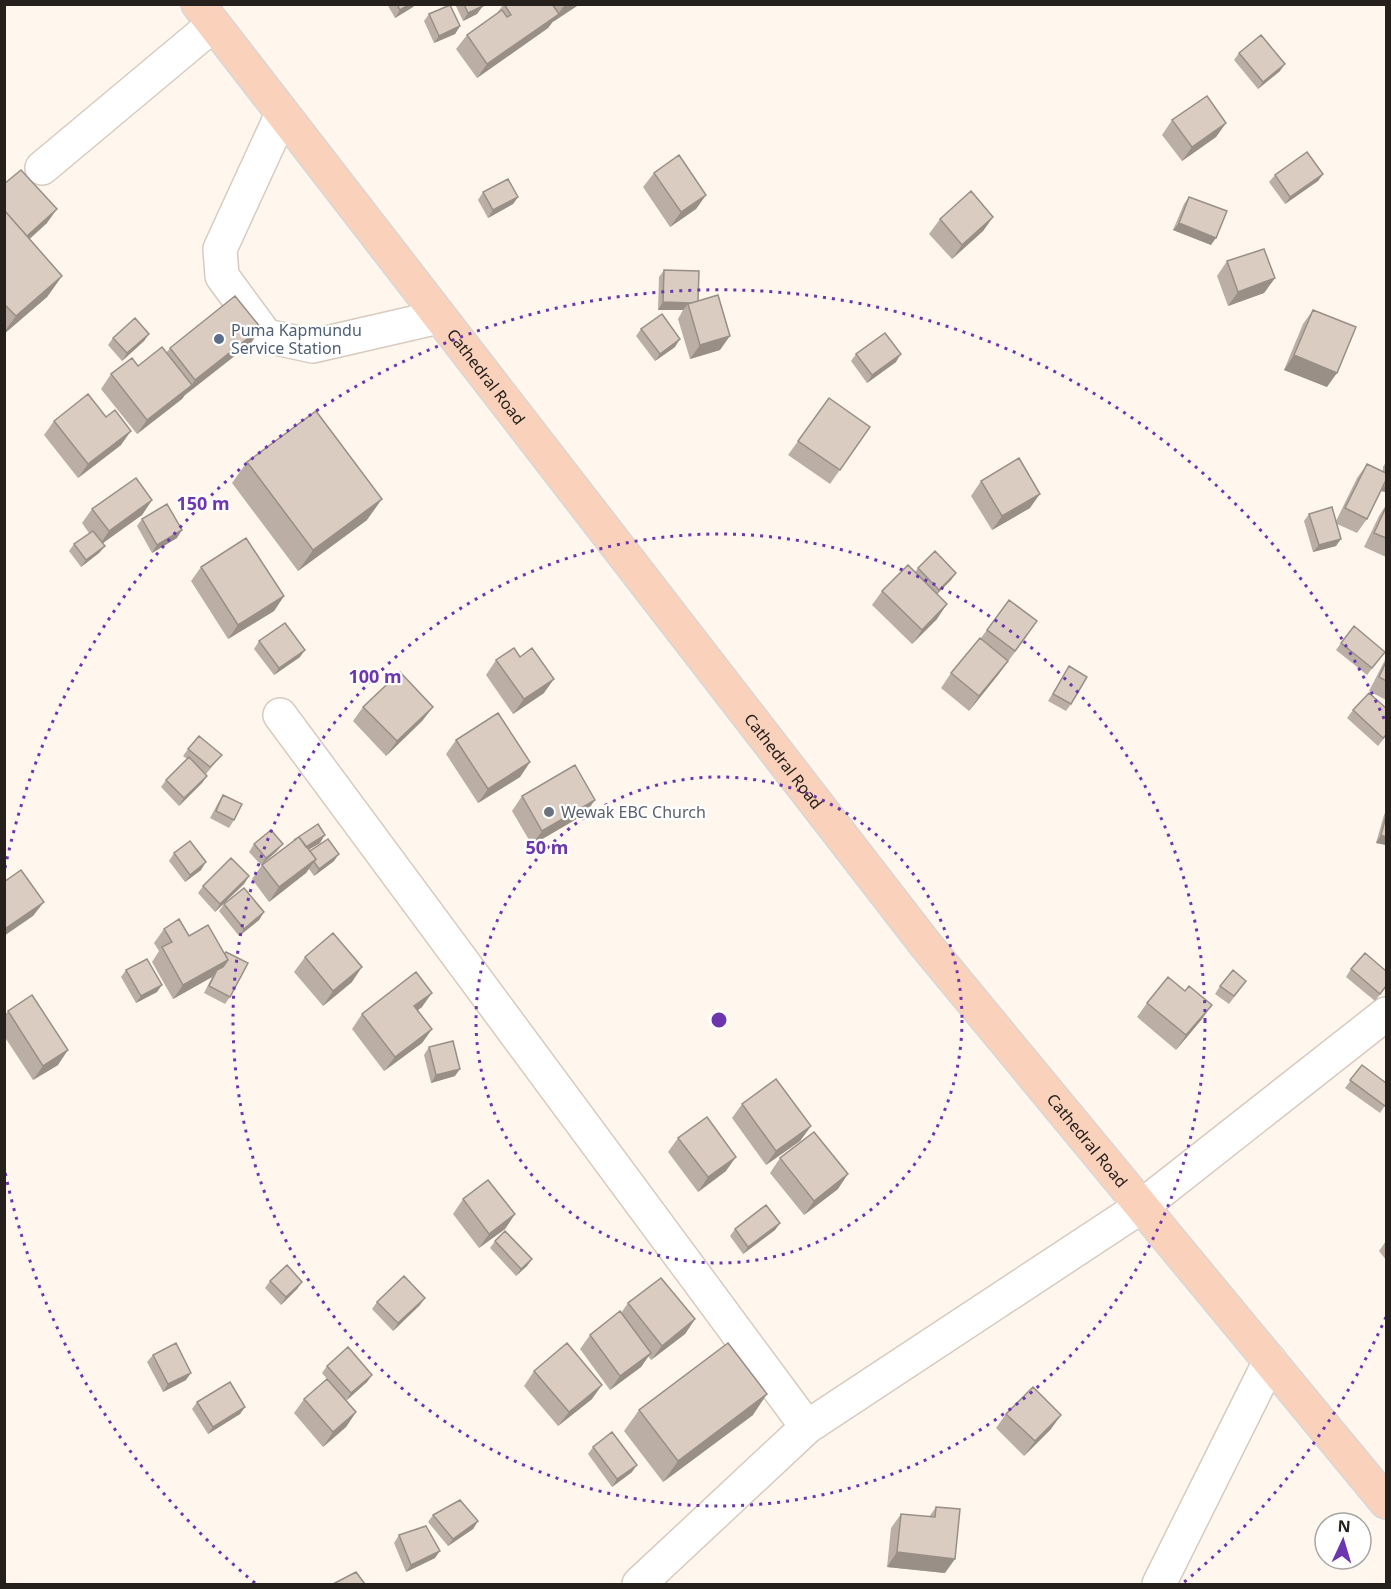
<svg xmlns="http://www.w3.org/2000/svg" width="1391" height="1589" viewBox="0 0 1391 1589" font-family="'Noto Sans',sans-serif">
	<rect width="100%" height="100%" fill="#fff6ee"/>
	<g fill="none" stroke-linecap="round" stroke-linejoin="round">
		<g stroke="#d8cabe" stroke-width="36">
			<path id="minor" d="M282,114L220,249L222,276L266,336L313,346L439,317
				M42,168L213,25
				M280,715L807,1427
				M639,1584L807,1427L1142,1206L1386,1014
				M1159,1584L1270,1361"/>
		</g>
		<g stroke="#d8d7d6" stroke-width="36">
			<g id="major">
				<path id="s1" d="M198,4L925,944L1386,1502"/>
			</g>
		</g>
		<use href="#minor" stroke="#fff" stroke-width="33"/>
		<use href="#major" stroke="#fad1bb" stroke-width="33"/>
	</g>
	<path fill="#bbafa5" d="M387,4H415L413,7L395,18Z
		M455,4H482L477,14L463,21Z
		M580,4L553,21L548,28L477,78L456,49L467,35L497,13L503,5Z
		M429,14L460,26L455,34L434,43L424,21Z
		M1239,53L1280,71L1258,89L1234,60Z
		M1172,120L1226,123L1216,137L1182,161L1162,135Z
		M654,173L706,195L696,209L670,227L643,187Z
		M1323,174L1318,181L1285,204L1269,182L1275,175Z
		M4,184L47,223L30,239L62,276L47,297L4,334Z
		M483,192L518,197L513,204L488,218L478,200Z
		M1189,197L1211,245L1173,230L1184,204Z
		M993,217L983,231L952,259L929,234L940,219Z
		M1227,261L1275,278L1264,293L1228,306L1217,276Z
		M664,270L698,301L720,350L690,359L678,319L683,310H658L659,277Z
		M1313,310L1327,387L1284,370L1303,324Z
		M261,328L251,343L185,395L182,399L137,434L101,389L111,374L138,366L166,353L170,348Z
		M641,329L675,347L655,361L636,336Z
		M149,334L144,341L122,361L108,345L113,338Z
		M856,354L896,362L867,383L851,361Z
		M829,398L870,427L830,484L788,455Z
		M54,421L121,445L78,478L44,435Z
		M247,462L367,520L298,571L232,483Z
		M1386,462V492L1381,491L1367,519L1357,533L1337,524L1336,546L1313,552L1304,521L1309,514L1336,521L1357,478L1367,464L1383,472V467Z
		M981,481L1030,508L992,530L971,496Z
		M152,500L142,515L102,543L105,546L99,553L81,567L69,551L74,544L89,533L82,523L92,509Z
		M1386,505V557L1364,547L1379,516Z
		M142,519L177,538L152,553L137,526Z
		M201,567L284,596L274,611L228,639L191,581Z
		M918,568L956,573L951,580L937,594V619L912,644L872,605L882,591L915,572Z
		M1009,600L1027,636L998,675L969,711L941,688L951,673L981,638Z
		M259,641L300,657L274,675L254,649Z
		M1341,643L1385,652L1367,675L1336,650Z
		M520,657L544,693L513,714L486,675L496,660Z
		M1386,658V700L1369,691Z
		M1069,666L1071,704L1066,711L1048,701Z
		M363,707H433L422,721L386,756L353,721Z
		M1353,710L1386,736L1378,746L1347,718Z
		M456,740L530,762L520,777L478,803L446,754Z
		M188,749L216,762L206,774L207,776L202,783L179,806L161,787L166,780L187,759L183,756Z
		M223,795L234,820L229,828L210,818L218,803Z
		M522,796L585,814L532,845L512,811Z
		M1386,811V845L1376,843L1384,815Z
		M294,840L320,843L309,849L310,851L334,861L314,876L309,869L306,873L269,902L252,879L262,865L292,842Z
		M254,844L277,851L261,865L249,852Z
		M174,853L201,870L185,882L169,861Z
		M249,876L244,884L215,912L198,893L203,886Z
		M224,904L264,912L259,920L239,936L219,911Z
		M208,925L230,997L225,1004L204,993L212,977L173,999L152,962L159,951L154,943L164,929L189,936Z
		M305,957L352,982L323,1006L294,972Z
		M1351,969L1386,987L1375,1001L1346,977Z
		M126,970L157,992L136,1003L121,977Z
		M1220,986L1241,988L1229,1004L1215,994Z
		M1147,1003L1202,1019L1176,1050L1137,1017Z
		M422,1007L418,1010L432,1029L422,1043L384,1071L352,1029L362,1014Z
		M8,1011L58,1065L33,1080L4,1036V1016Z
		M429,1047L455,1076L431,1083L424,1055Z
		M1362,1065L1386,1104L1380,1113L1345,1088Z
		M742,1104L811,1126L800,1141L766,1165L732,1118Z
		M678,1138L726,1171L698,1192L668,1152Z
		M780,1158L838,1189L804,1215L770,1173Z
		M463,1199L515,1214L505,1229L479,1248L453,1214Z
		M780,1223L775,1230L743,1254L730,1236L735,1229Z
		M495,1241L532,1259L527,1266L516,1276L490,1248Z
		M1386,1241V1260L1379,1251Z
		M270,1281L302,1282L297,1289L281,1305L265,1288Z
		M377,1302L420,1305L393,1331L372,1309Z
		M628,1303L695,1319L685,1334L651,1360L648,1356L641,1367L610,1390L580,1349L590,1335L621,1313Z
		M153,1355L186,1380L163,1392L147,1362Z
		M327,1366L372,1375L367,1382L346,1400L356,1412L346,1427L323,1447L294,1413L304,1399L327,1379L322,1373Z
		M534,1371L592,1399L558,1426L524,1386Z
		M197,1402L245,1407L240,1414L208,1434L192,1409Z
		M639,1410L753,1415L663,1482L624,1431Z
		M1006,1414L1051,1429L1024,1456L996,1428Z
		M593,1447L632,1472L612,1487L588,1454Z
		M936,1507L945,1573L887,1567L891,1528L901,1514L929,1517Z
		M433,1515L478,1521L473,1529L448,1546L428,1522Z
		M399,1535L435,1558L406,1572L394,1543Z"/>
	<path fill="#998f86" d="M410,4H415L413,7L395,18L400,10Z
		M568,4H580L553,22L563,7Z
		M483,6L477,14L463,21L468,13Z
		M559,14L548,28L477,78L487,64Z
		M460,26L455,34L434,43L439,36Z
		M1285,64L1280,71L1258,89L1263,82Z
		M1226,123L1216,137L1182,161L1192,147Z
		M1323,174L1318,181L1285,204L1290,197Z
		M706,195L696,209L670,227L681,212Z
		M518,197L513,204L488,218L493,210Z
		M57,209L47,223L14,252L24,238Z
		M993,217L983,231L952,259L962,245Z
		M1179,223L1216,238L1211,245L1173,230Z
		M62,276L47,297L4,334V332L16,316Z
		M1275,278L1264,293L1228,306L1238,292Z
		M663,302L698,303L688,304L683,310H658Z
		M261,328L251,343L185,395L195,380Z
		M149,334L144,341L122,361L127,353Z
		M730,336L720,350L690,359L700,345Z
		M680,339L675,347L655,361L660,354Z
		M901,354L896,362L867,383L872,375Z
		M1294,355L1337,373L1327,387L1284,370Z
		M192,385L182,399L137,434L147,420Z
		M131,431L121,445L78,478L88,464Z
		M1386,484V492L1381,491Z
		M1040,494L1030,508L992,530L1002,516Z
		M382,499L367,520L298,571L313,550Z
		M152,500L142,515L99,546L109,531Z
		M182,530L177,538L152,553L157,545Z
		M1341,539L1336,546L1313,552L1319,545Z
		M105,546L99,553L81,567L86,560Z
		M956,573L951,580L934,597L939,590Z
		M284,596L274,611L228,639L238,625Z
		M947,604L937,619L912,644L922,630Z
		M305,650L300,657L274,675L279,668Z
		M1008,661L998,675L969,711L979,696Z
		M554,679L544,693L513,714L524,699Z
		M433,707L422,721L386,756L397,741Z
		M530,762L520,777L478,803L488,789Z
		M207,776L202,783L179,806L184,798Z
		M595,800L585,814L532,845L542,831Z
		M325,835L320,843L295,858L301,850Z
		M1381,835L1386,837V845L1376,843Z
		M283,844L277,851L261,865L266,858Z
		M339,854L334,861L314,876L319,869Z
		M316,859L306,873L269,902L279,887Z
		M206,862L201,870L185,882L190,875Z
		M249,876L244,884L215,912L220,904Z
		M44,902L33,916L4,936V930L6,928Z
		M264,912L259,920L239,936L244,929Z
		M228,960L218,974L217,970L212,977L173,999L183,985Z
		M362,967L352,982L323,1006L333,991Z
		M162,985L157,992L136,1003L141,996Z
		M432,993L422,1007L404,1020L414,1006Z
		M1212,1005L1202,1019L1176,1050L1186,1035Z
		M432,1029L422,1043L384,1071L395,1057Z
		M68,1050L58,1065L33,1080L43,1066Z
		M460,1069L455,1076L431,1083L436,1075Z
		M811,1126L800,1141L766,1165L776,1151Z
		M736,1157L726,1171L698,1192L708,1177Z
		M848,1174L838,1189L804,1215L814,1201Z
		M515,1214L505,1229L479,1248L489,1234Z
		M780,1223L775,1230L743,1254L748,1247Z
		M532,1259L527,1266L516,1276L521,1269Z
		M302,1282L297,1289L281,1305L286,1297Z
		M425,1298L420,1305L393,1331L398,1323Z
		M695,1319L685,1334L651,1360L662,1346Z
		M651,1353L641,1367L610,1390L620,1376Z
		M191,1373L186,1380L163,1392L168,1384Z
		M372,1375L367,1382L346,1401L351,1393Z
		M602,1385L592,1399L558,1426L569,1412Z
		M767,1394L753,1415L663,1482L678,1461Z
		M245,1407L240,1414L208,1434L213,1427Z
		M356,1412L346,1427L323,1447L333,1432Z
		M1061,1415L1051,1429L1024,1456L1035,1441Z
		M637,1465L632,1472L612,1487L617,1479Z
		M478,1521L473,1529L448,1546L453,1539Z
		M440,1551L435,1558L406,1572L411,1565Z
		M897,1552L955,1559L945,1573L887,1567Z"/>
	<path fill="#daccc0" stroke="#998f86" stroke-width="1.5" d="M397,4H410L400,10Z
		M464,4H482L483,6L468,13Z
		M504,4H552L559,14L487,64L467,35L502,10L507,17L511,15Z
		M450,5L460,26L439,36L429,14Z
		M1261,35L1285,64L1263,82L1239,53Z
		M1207,96L1226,123L1192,147L1172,120Z
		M1307,152L1323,174L1290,197L1275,175Z
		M679,155L706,195L681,212L654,173Z
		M21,170L57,209L27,236L4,210V184Z
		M508,179L518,197L493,210L483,192Z
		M971,191L993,217L962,245L940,219Z
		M1189,197L1227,211L1216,238L1179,223Z
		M4,210L62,276L16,316L4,304Z
		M1264,249L1275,278L1238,292L1227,261Z
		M664,270L699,271L698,301L691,303L663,302Z
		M718,295L730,336L700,345L688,304Z
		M235,296L261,328L195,380L170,348Z
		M1313,310L1356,327L1337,373L1294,355Z
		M662,314L680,339L660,354L641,329Z
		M135,318L149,334L127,353L113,338Z
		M885,333L901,354L872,375L856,354Z
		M162,347L192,385L147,420L111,374L132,358L138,366Z
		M88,394L106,417L115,410L131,431L88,464L54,421Z
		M829,398L870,427L840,470L798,441Z
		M316,411L382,499L313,550L247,462Z
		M1019,458L1040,494L1002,516L981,481Z
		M1367,464L1386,473V480L1367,519L1345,508Z
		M136,478L152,500L109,531L92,509Z
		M167,504L182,530L157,545L142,519Z
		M1332,507L1341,539L1319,545L1309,514Z
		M1386,507V538L1374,533Z
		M93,531L105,546L86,560L74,544Z
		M246,538L284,596L238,625L201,567Z
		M935,551L956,573L939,590L918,568Z
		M908,565L947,604L922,630L882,591Z
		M1009,600L1037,621L1015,651L987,630Z
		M285,623L305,650L279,668L259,641Z
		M1354,626L1385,652L1372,668L1341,643Z
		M980,638L1008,661L979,696L951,673Z
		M514,648L520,657L532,648L554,679L524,699L496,660Z
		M1386,662V681L1379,677Z
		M1069,666L1087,677L1071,704L1053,694Z
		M400,672L433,707L397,741L363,707Z
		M1369,693L1386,708V735L1383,738L1353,710Z
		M498,713L530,762L488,789L456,740Z
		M199,736L222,755L210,767L188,749Z
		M189,757L207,776L184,798L166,780Z
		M575,765L595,800L542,831L522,796Z
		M223,795L242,804L234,820L216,811Z
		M1386,816V837L1381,835Z
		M318,824L325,835L306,847L299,837L294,840Z
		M271,830L283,844L266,858L254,844Z
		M299,837L316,859L279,887L262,865Z
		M328,839L339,854L319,869L314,862L316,859L310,851Z
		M190,841L206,862L190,875L174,853Z
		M231,858L249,876L220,904L203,886Z
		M21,870L44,902L6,928L4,926V882Z
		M244,888L264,912L244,929L224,904Z
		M179,919L189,936L208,925L228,960L183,985L162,947L172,942L164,929Z
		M333,933L362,967L333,991L305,957Z
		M226,952L248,963L230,997L209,986L217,970L223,967L228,960L225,954Z
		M1365,953L1386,971V986L1380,994L1351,969Z
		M147,959L162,985L141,996L126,970Z
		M1233,970L1246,981L1234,996L1220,986Z
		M416,972L432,993L414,1006L432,1029L395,1057L362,1014Z
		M1168,977L1185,991L1189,986L1212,1005L1186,1035L1147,1003Z
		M32,995L68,1050L43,1066L8,1011Z
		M453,1041L460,1069L436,1075L429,1047Z
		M1362,1065L1386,1083V1104L1385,1106L1350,1080Z
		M776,1079L811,1126L776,1151L742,1104Z
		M707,1117L736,1157L708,1177L678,1138Z
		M814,1132L848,1174L814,1201L780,1158Z
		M488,1180L515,1214L489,1234L463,1199Z
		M766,1205L780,1223L748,1247L735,1229Z
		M505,1231L532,1259L521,1269L495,1241Z
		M287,1265L302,1282L286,1297L270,1281Z
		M404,1276L425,1298L398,1323L377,1302Z
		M661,1278L695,1319L662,1346L628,1303Z
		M620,1311L651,1353L620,1376L590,1335Z
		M176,1343L191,1373L168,1384L153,1355Z
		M567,1343L602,1385L569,1412L534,1371Z
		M728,1343L767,1394L678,1461L639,1410Z
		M348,1347L372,1375L351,1393L327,1366Z
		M327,1379L356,1412L333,1432L304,1399Z
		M230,1382L245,1407L213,1427L197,1402Z
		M1033,1387L1061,1415L1035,1441L1006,1414Z
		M612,1432L637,1465L617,1479L593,1447Z
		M460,1500L478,1521L453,1539L433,1515Z
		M936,1507L960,1509L955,1559L897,1552L901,1514L935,1517Z
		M426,1526L440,1551L411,1565L399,1535Z
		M356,1572L365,1584H333Z"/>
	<g fill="none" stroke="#6c37ae" stroke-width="3" stroke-dasharray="3 6">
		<circle cx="719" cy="1020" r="243"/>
		<circle cx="719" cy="1020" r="486"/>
		<path d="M1386 1317A730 730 0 0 1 1183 1583M255 1583A730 730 0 0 1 5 1172M5 868A730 730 0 0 1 1386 723"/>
	</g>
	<circle fill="#5c6f8a" stroke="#fff" stroke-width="2" cx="219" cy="339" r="6"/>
	<circle fill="#6b7280" stroke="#fff" stroke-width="2" cx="549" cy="812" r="6"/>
	<g text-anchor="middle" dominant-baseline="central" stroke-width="4.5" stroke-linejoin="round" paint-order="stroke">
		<g font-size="16" fill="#4e5e75" stroke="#fff" text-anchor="start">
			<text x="231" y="330">Puma Kapmundu<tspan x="231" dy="18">Service Station</tspan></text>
		</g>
		<g font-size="16" fill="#25201c" stroke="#fff">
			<text stroke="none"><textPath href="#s1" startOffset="471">Cathedral Road</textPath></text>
			<text stroke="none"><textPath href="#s1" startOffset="957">Cathedral Road</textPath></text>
			<text stroke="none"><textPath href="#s1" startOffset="1443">Cathedral Road</textPath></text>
		</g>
		<g font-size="16" fill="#5b616d" stroke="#fff" text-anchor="start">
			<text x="561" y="812">Wewak EBC Church</text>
		</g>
	</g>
	<circle cx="719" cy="1020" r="9" fill="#6c37ae" stroke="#fff" stroke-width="3"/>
	<g font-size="18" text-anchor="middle" font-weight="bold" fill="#6c37ae" stroke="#fff" stroke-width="4.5" stroke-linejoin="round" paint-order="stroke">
		<text x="203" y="510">150 m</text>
		<text x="375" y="683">100 m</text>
		<text x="547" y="854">50 m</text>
	</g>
	<rect width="1391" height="1589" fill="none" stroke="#25201c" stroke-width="12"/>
	<g transform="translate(1343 1541) rotate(4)"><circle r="28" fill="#ffffff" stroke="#a8a6a4" stroke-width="1.5"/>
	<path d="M0-4.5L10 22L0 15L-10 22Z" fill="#6c37ae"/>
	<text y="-9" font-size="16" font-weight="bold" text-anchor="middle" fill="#25201c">N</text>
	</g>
</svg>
